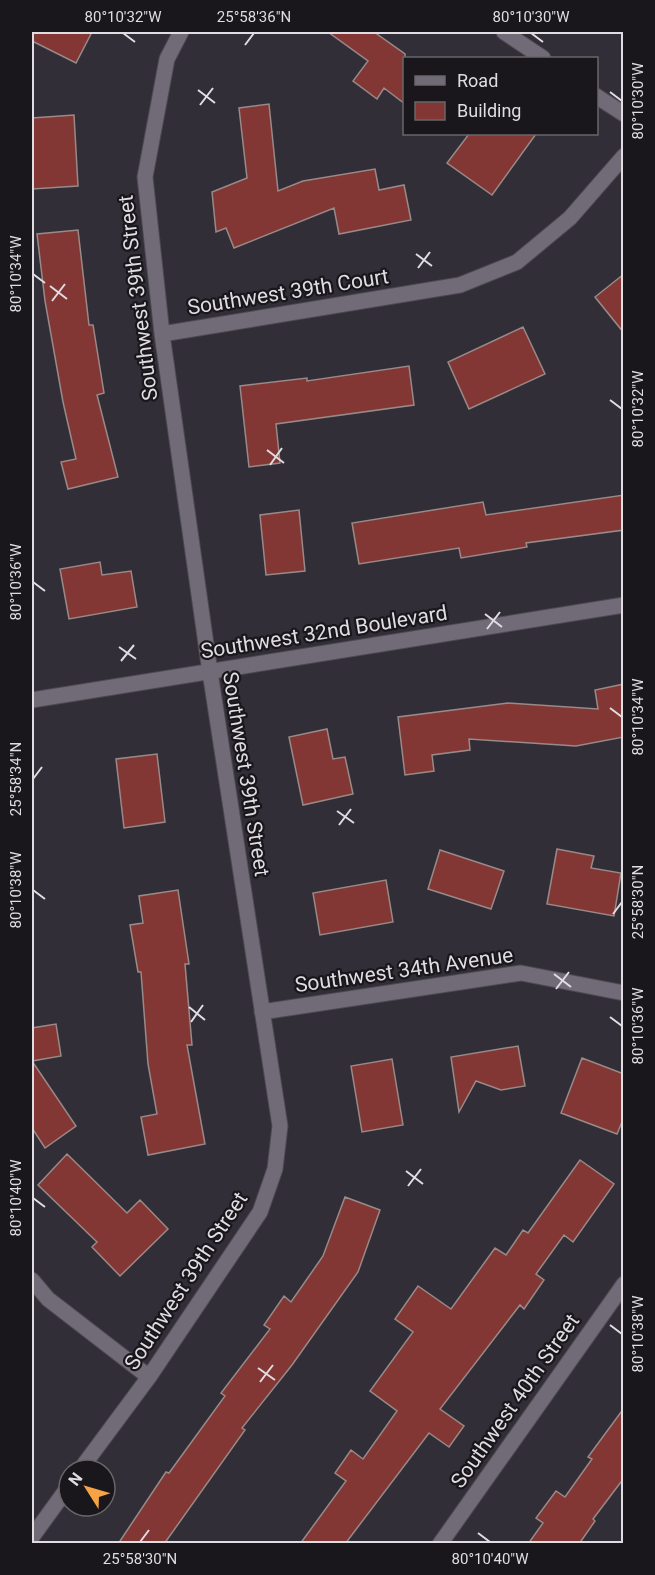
<svg xmlns="http://www.w3.org/2000/svg" width="655" height="1575" viewBox="0 0 655 1575" font-family="Roboto,sans-serif">
	<rect width="100%" height="100%" fill="#322e38"/>
	<path fill="#833735" stroke="#988a88" stroke-width="1.5" d="M32,32H92L76,63L32,41Z
		M328,32H374L405,54V104L384,88L377,99L353,81L368,61Z
		M269,104L278,191L303,181L375,169L379,190L404,185L411,220L339,234L334,208L234,248L226,228L216,232L212,192L247,178L239,108Z
		M74,115L78,186L32,189V118Z
		M469,134H536L492,195L447,163Z
		M78,230L89,325H93L104,393L97,395L118,477L68,489L61,462L76,459L63,402L45,301L37,234Z
		M624,274V333L595,297Z
		M523,327L545,374L469,409L448,362Z
		M409,366L414,405L276,424L280,463L249,467L240,386L307,378V381Z
		M624,495V530L526,543L527,547L461,558L459,548L359,564L352,523L483,502L486,515Z
		M299,510L305,571L266,575L260,515Z
		M100,562L102,575L131,571L137,607L69,619L60,569Z
		M624,684V737L576,746L469,739L470,750L432,755L434,771L405,775L398,717L508,703L598,709L595,690Z
		M327,729L333,759L345,757L353,794L303,805L289,737Z
		M157,754L165,822L124,828L116,759Z
		M557,849L594,856L591,868L621,873L614,916L547,904Z
		M440,850L504,871L491,909L428,889Z
		M386,880L393,922L320,935L313,893Z
		M178,890L189,964H185L192,1045H187L205,1144L148,1155L141,1117L157,1114L148,1064L141,972H138L130,925L143,923L139,896Z
		M56,1024L61,1056L32,1061V1028Z
		M518,1046L525,1086L501,1090L476,1081L459,1112L451,1057Z
		M582,1058L624,1074V1117L617,1134L561,1113Z
		M392,1059L403,1125L362,1132L351,1066Z
		M32,1061L76,1126L45,1148L32,1128Z
		M67,1154L127,1213L140,1200L168,1229L120,1276L92,1247L97,1242L38,1185Z
		M580,1160L614,1184L573,1242L564,1235L536,1274L544,1280L524,1309L520,1305L440,1409L464,1426L449,1447L429,1433L345,1544H300L346,1481L335,1473L351,1450L363,1459L397,1411L370,1391L413,1332L395,1319L418,1286L451,1309L495,1248L506,1255L523,1230L528,1233Z
		M345,1197L380,1210L358,1272L292,1365L242,1428L245,1430L164,1544H118L166,1472L169,1473L225,1396L221,1393L270,1329L264,1325L284,1296L291,1302L323,1256Z
		M624,1408V1478L593,1519L595,1521L579,1544H528L543,1523L536,1518L556,1491L565,1497L592,1459L588,1457Z"/>
	<g fill="none" stroke-linecap="round" stroke-linejoin="round">
		<g stroke="#4d4952" stroke-width="17">
			<path id="minor" d="M504,32L543,58
				M596,96L624,114
				M162,334L460,285L517,262L570,218L624,156
				M32,700L624,605
				M262,1012L521,973L624,993
				M32,1280L48,1299L149,1377
				M80,1470L149,1377L260,1212L275,1169L280,1126L210,672L162,334L145,177L167,59L181,32
				M32,1537L69,1486
				M440,1544L624,1284"/>
		</g>
		<use href="#minor" stroke="#706b77" stroke-width="15"/>
	</g>
	<path fill="none" stroke="#dfdce2" stroke-width="2" d="M123,33L135,42M531,33L543,42M245,45L254,33M198,90L215,103M610,92L622,101M200,105L213,88M416,254L432,266M418,268L430,252M33,274L45,283M50,286L67,299M52,301L65,284M610,400L622,409M267,450L284,463M270,465L282,448M33,582L45,591M485,614L502,627M487,629L500,612M119,647L136,659M121,661L134,645M610,708L622,717M33,779L42,767M337,811L354,823M339,825L351,809M33,890L45,899M613,914L622,902M554,974L571,987M556,989L569,972M189,1007L205,1020M610,1017L622,1026M191,1022L203,1005M406,1171L423,1184M408,1186L421,1169M33,1198L45,1207M610,1325L622,1334M258,1368L275,1380M260,1382L273,1365M478,1533L490,1542M140,1542L149,1530"/>
	<g text-anchor="middle" dominant-baseline="central" stroke-width="4.5" stroke-linejoin="round" paint-order="stroke">
		<g font-size="21" fill="#dfdce2" stroke="#19171c">
			<text transform="translate(288 292) rotate(-9)">Southwest 39th Court</text>
			<text transform="translate(138 298) rotate(-97)">Southwest 39th Street</text>
			<text transform="translate(324 632) rotate(-9)">Southwest 32nd Boulevard</text>
			<text transform="translate(246 774) rotate(81)">Southwest 39th Street</text>
			<text transform="translate(404 970) rotate(-8)">Southwest 34th Avenue</text>
			<text transform="translate(186 1281) rotate(-57)">Southwest 39th Street</text>
			<text transform="translate(515 1401) rotate(-55)">Southwest 40th Street</text>
		</g>
	</g>
	<rect width="655" height="1575" fill="none" stroke="#19171c" stroke-width="66"/>
	<rect x="403" y="57" width="195" height="78" fill="#19171c" stroke="#68666b" stroke-width="1.5"/>
	<rect x="415" y="76" width="30" height="9" fill="#706b77" stroke="#68666b" stroke-width="1.5"/>
	<text x="457" y="87" font-size="18" fill="#dfdce2">Road</text>
	<rect x="415" y="102" width="30" height="18" fill="#833735" stroke="#68666b" stroke-width="1.5"/>
	<text x="457" y="117" font-size="18" fill="#dfdce2">Building</text>
	<g transform="translate(87 1488) rotate(307)"><circle r="28" fill="#19171c" stroke="#68666b" stroke-width="1.5"/>
	<path d="M0-4.5L10 22L0 15L-10 22Z" fill="#f5a345"/>
	<text y="-9" font-size="16" font-weight="bold" text-anchor="middle" fill="#dfdce2">N</text>
	</g>
	<rect x="33" y="33" width="589" height="1509" fill="none" stroke="#dfdce2" stroke-width="2"/>
	<g font-size="15" text-anchor="middle" fill="#dfdce2">
		<text x="123" y="22">80°10'32"W</text>
		<text x="254" y="22">25°58'36"N</text>
		<text x="531" y="22">80°10'30"W</text>
		<text transform="translate(638 101) rotate(-90)" y="5">80°10'30"W</text>
		<text transform="translate(16 274) rotate(-90)" y="5">80°10'34"W</text>
		<text transform="translate(638 409) rotate(-90)" y="5">80°10'32"W</text>
		<text transform="translate(16 582) rotate(-90)" y="5">80°10'36"W</text>
		<text transform="translate(638 717) rotate(-90)" y="5">80°10'34"W</text>
		<text transform="translate(16 779) rotate(-90)" y="5">25°58'34"N</text>
		<text transform="translate(16 890) rotate(-90)" y="5">80°10'38"W</text>
		<text transform="translate(638 902) rotate(-90)" y="5">25°58'30"N</text>
		<text transform="translate(638 1026) rotate(-90)" y="5">80°10'36"W</text>
		<text transform="translate(16 1198) rotate(-90)" y="5">80°10'40"W</text>
		<text transform="translate(638 1334) rotate(-90)" y="5">80°10'38"W</text>
		<text x="140" y="1564">25°58'30"N</text>
		<text x="490" y="1564">80°10'40"W</text>
	</g>
</svg>
